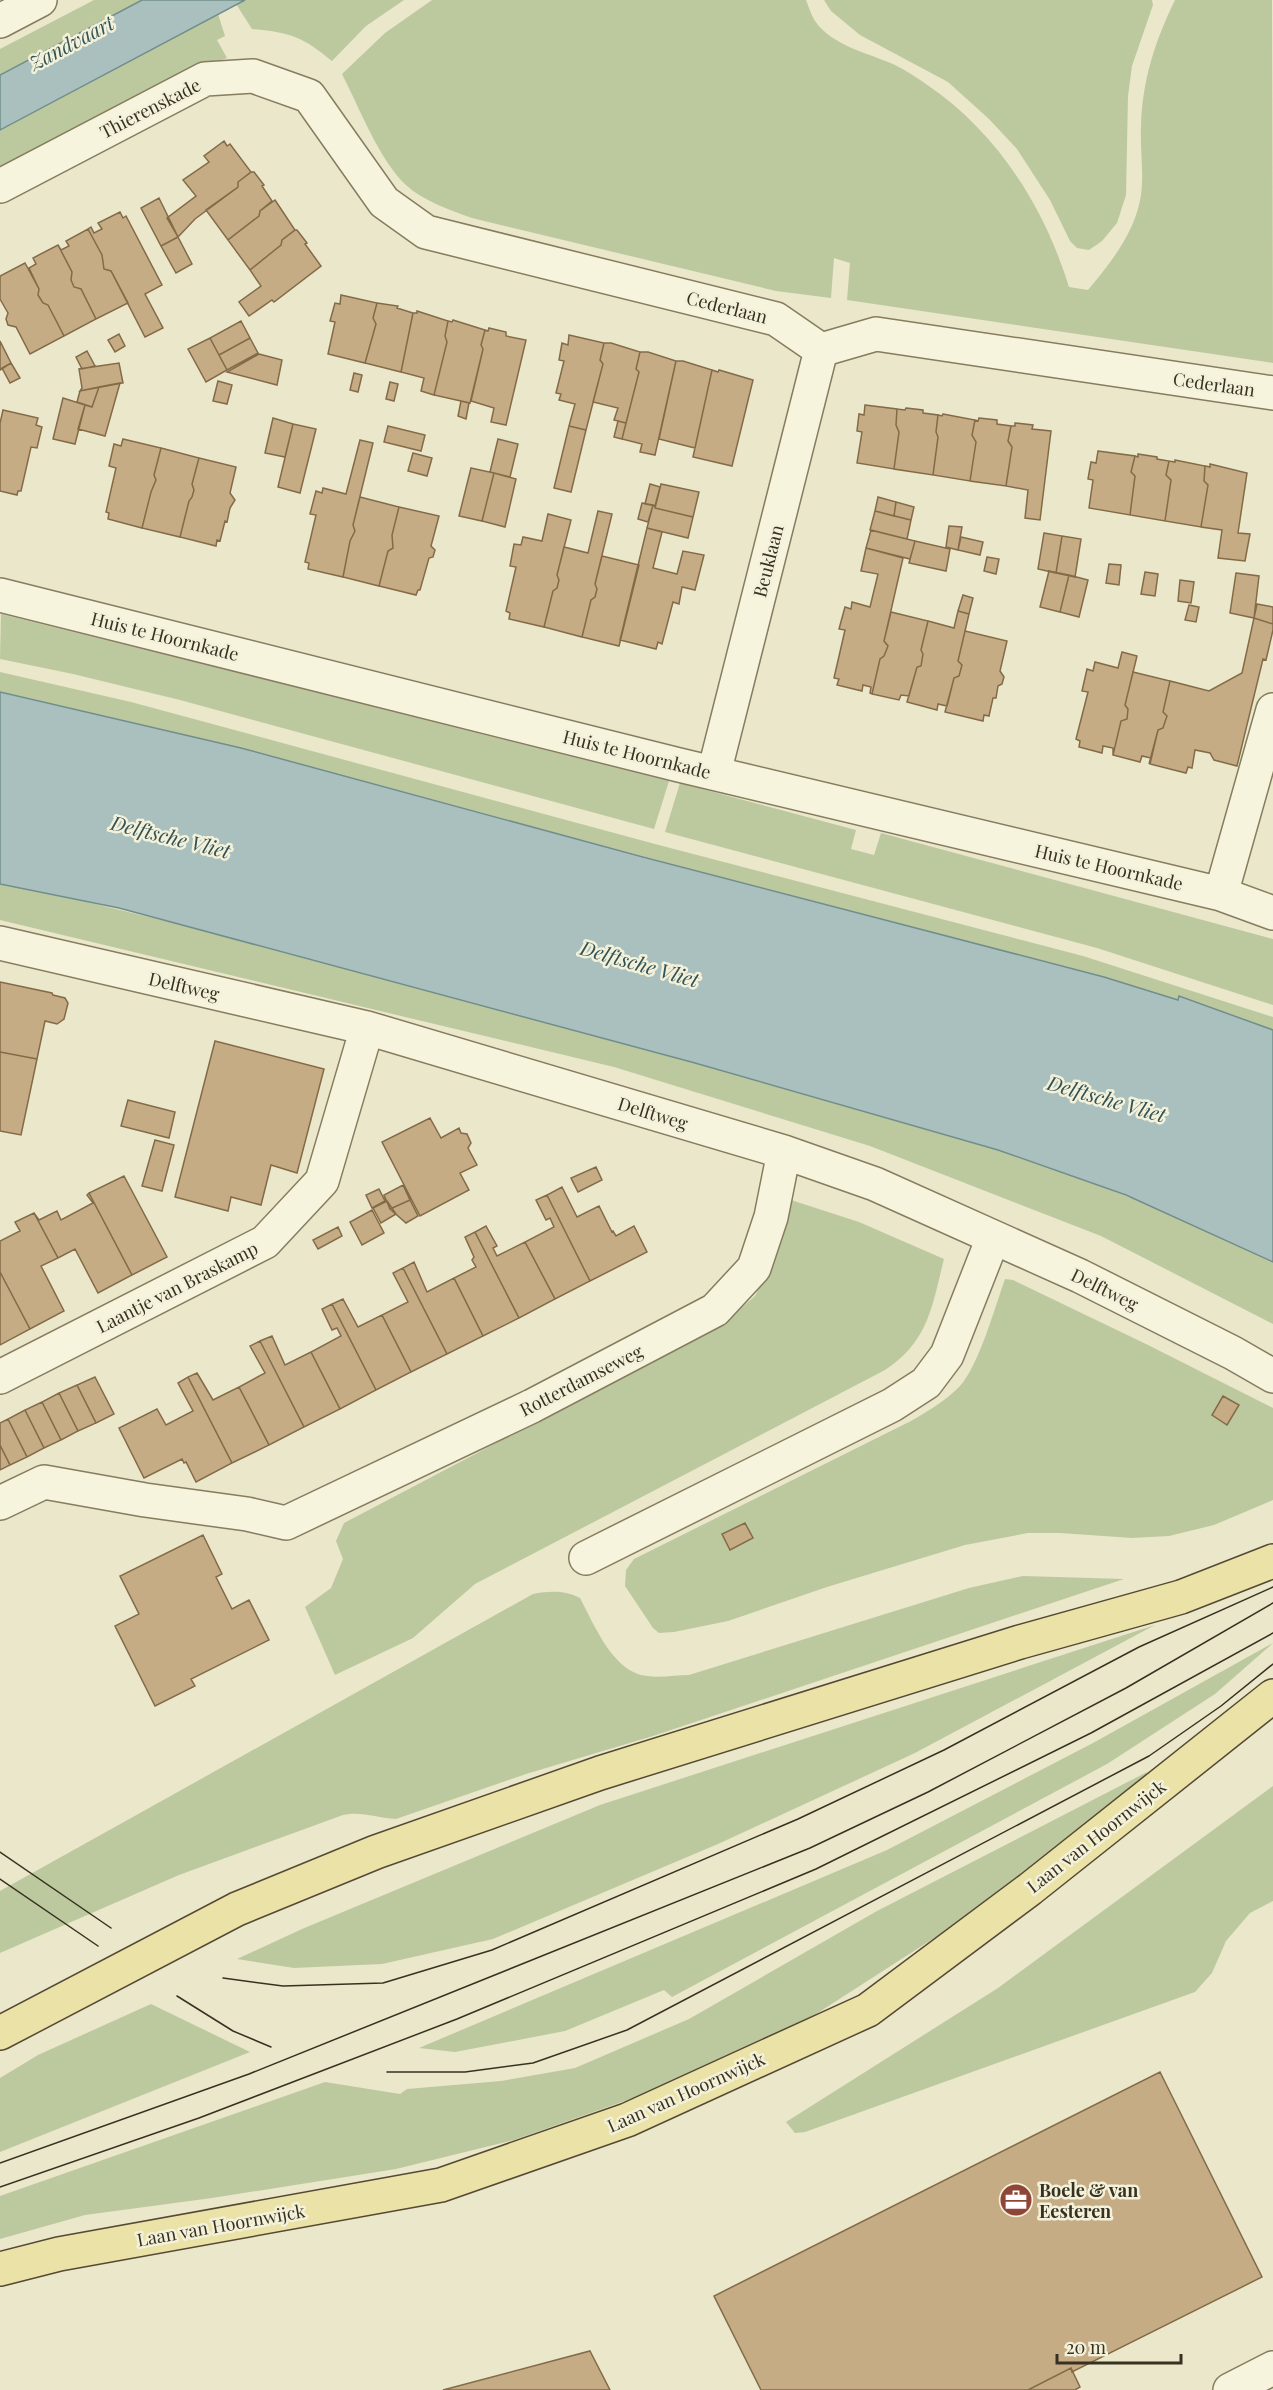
<svg xmlns="http://www.w3.org/2000/svg" width="1273" height="2390" viewBox="0 0 1273 2390" font-family="'Playfair Display',serif">
	<rect width="100%" height="100%" fill="#ebe7ca"/>
	<path fill="#bcc99f" d="M94,0H142L0,75V49Z
		M245,0H404L366,26L332,61C303,37 290,32 252,29L236,4Z
		M432,0H806C809,7 811,15 815,21C832,46 869,53 895,65C905,70 916,77 926,84C997,132 1044,206 1069,287L1088,290C1110,264 1136,231 1141,195C1144,173 1140,149 1141,127C1142,81 1155,41 1175,0H1272L1273,363L847,300L850,263L834,258L831,298L776,291L472,218C450,210 423,201 406,185C379,160 359,107 342,74L385,33Z
		M824,0H1152L1153,5L1132,66L1128,96L1126,195L1117,223L1102,241L1089,250L1077,248L1070,241L1050,200L1017,149L989,119L948,82L860,35L831,11Z
		M218,14L225,36L217,40L227,58L192,70L0,172V130Z
		M1,614L669,781L654,829L180,700L73,674L0,659Z
		M0,672L131,702L655,844L1083,956L1273,1017V1030L1180,996L1178,1000L241,748L0,692Z
		M680,783L856,830L851,849L874,855L881,833L1273,939V1005L1097,948L665,832Z
		M0,881L236,938L695,1063L1032,1160L1152,1206L1273,1262V1324L1101,1236L870,1146L614,1067L0,920Z
		M791,1200L859,1222L944,1259C932,1306 929,1341 885,1370L475,1584L413,1638L335,1675L305,1607L331,1588L343,1559L336,1541L344,1523L724,1323L755,1296L766,1275Z
		M1005,1279L1013,1280L1148,1345L1273,1408V1500L1214,1525L1169,1536L1132,1538L1060,1533H1028L965,1545L827,1587L728,1621L674,1632L659,1633L653,1628L625,1586L626,1570L634,1559L911,1421C928,1411 947,1400 960,1386C979,1365 995,1307 1005,1279Z
		M1023,1576L1124,1579L653,1736L526,1774L396,1819C376,1818 362,1811 343,1815L179,1875L0,1953V1891L533,1594C549,1591 565,1590 580,1598C594,1624 613,1673 647,1676C661,1678 676,1675 689,1675L969,1588Z
		M1155,1625L915,1753L718,1844L493,1939L382,1964L294,1968L237,1959L302,1929L600,1805Z
		M1273,1643L1215,1694L1107,1764L672,1997L664,1990L565,2031L455,2052L419,2048L887,1850L1093,1743Z
		M1147,1772L1140,1786L962,1920L813,2016L653,2091L514,2140L396,2169L212,2198L85,2215L0,2239V2196L325,2082L400,2094L407,2089L501,2081L575,2068L689,2019L877,1911Z
		M1273,1786V1901L1250,1913L1226,1941L1212,1973L1195,1992L805,2132L795,2133L786,2122L998,1988Z
		M151,2004L250,2052L0,2152V2078L38,2055Z"/>
	<path fill="#aac0be" stroke="#718e8c" stroke-width="1.5" d="M142,0H245L0,130V75Z
		M0,692L241,748L643,857L1104,977L1178,1000L1179,996L1273,1030V1262L1126,1195L998,1150L695,1063L119,908L0,884Z"/>
	<path fill="#c5ac84" stroke="#836b48" stroke-width="1.5" d="M224,141L227,146L230,144L251,172L238,182V187L195,219L178,237L167,218L196,196L183,180L209,162L204,156Z
		M251,172H254L264,185L262,186L272,201L260,211L259,216L228,240L206,210L238,187V182Z
		M159,198L178,237L161,246L141,208Z
		M275,200L295,230L282,240L281,245L250,270L228,240L259,216L260,211Z
		M120,212L123,218L126,216L162,285L145,294L163,328L145,337L111,271L104,269L102,255L88,229L91,227L94,233L102,229L98,223Z
		M88,229L102,255L104,269L111,271L128,303L96,319L81,289L74,287L71,280L72,272L58,245L61,250L69,246L66,241Z
		M295,230H297L307,243L305,244L321,266L274,302L272,300L249,316L239,302L261,286L250,270L281,245L282,240Z
		M178,237L192,264L176,273L161,246Z
		M58,245L72,272L71,280L74,287L81,289L96,319L64,336L48,305L43,303L38,295L39,289L29,268L36,264L33,258Z
		M25,263L39,289L38,295L43,303L48,305L64,336L30,354L16,327L8,325L6,319L8,313L0,299V276Z
		M341,295L377,303L373,318L376,324L365,363L328,354L335,322L330,321L335,303L340,304Z
		M377,303L398,306L397,308L413,313L401,372L365,363L376,324L373,318Z
		M417,311L448,321L445,336L447,342L434,395L421,391L424,378L401,372L413,313H417Z
		M453,320L485,330L481,345L483,349L470,403L434,395L447,342L445,336L448,321L452,322Z
		M241,321L250,338L219,355L210,338Z
		M489,328L506,332V336L526,340L506,425L491,422L494,408L471,401L483,349L481,345L485,330L488,331Z
		M119,334L125,346L115,352L108,340Z
		M569,335L604,343L600,360L603,364L586,430L569,426L575,404L559,400L561,394L556,393L564,361L559,360L562,343L568,345Z
		M210,338L227,370L206,382L188,349Z
		M250,338L258,353L227,370L219,355Z
		M0,341L11,363L0,370Z
		M604,343H611L640,352L636,369L639,372L626,423L614,420L618,408L593,402L603,364L600,360Z
		M87,351L95,366L82,369L76,357Z
		M640,352H648L676,361L655,455L640,452L642,444L622,439L639,372L636,369Z
		M259,354L282,360L277,385L227,372Z
		M676,361H683L712,370L695,448L659,439Z
		M11,363L20,378L10,383L2,368Z
		M119,363L123,383L80,391L82,388L79,369Z
		M712,370L718,372L719,370L753,380L732,466L693,457Z
		M354,373L362,375L358,392L350,390Z
		M218,381L232,385L227,404L213,401Z
		M390,382L398,384L394,401L386,399Z
		M120,383L105,436L78,429L85,405L92,407L99,387Z
		M99,387L92,407L77,402L80,391Z
		M63,398L85,405L75,444L53,439Z
		M461,401L469,403L466,419L458,416Z
		M865,405L897,409L896,425L899,432L894,469L857,463L862,432L857,431L859,414L864,415Z
		M906,408L923,410V413L938,415L936,432L938,437L933,475L894,469L899,432L896,425L897,409L905,410Z
		M3,410L38,418L36,425L42,427L37,448L31,447L21,491H18L17,495L0,491V423Z
		M943,414L975,420L972,435L976,442L970,481L933,475L938,437L936,432L938,415L942,416Z
		M273,418L293,424L285,457L265,453Z
		M979,418L997,420V424L1011,426L1008,441L1012,447L1006,486L970,481L976,442L972,435L975,420L978,421Z
		M618,421L626,423L622,439L614,437Z
		M1015,423L1033,425L1032,429L1051,431L1040,520L1025,518L1028,490L1006,486L1012,447L1008,441L1011,426H1015Z
		M293,424L316,429L300,493L278,487Z
		M388,426L425,435L421,451L384,442Z
		M569,426L586,430L571,492L554,488Z
		M123,439L161,448L154,475L156,480L151,492L142,528L108,519L109,513L106,512L116,468L109,466L114,444L121,446Z
		M498,439L518,444L510,477L490,472Z
		M360,440L373,443L353,525L355,531L350,541L343,577L308,569L309,563L305,562L316,515L310,514L316,491L322,493L323,488L346,494Z
		M161,448L199,458L192,484L194,490L192,497L189,501L180,537L142,528L151,492L156,480L154,475Z
		M1098,451L1135,456L1131,472L1135,476L1130,515L1089,508L1093,480L1088,479L1091,462L1096,463Z
		M413,453L432,458L427,476L408,471Z
		M1138,454L1157,457V459L1169,461L1166,475L1171,480L1165,521L1130,515L1135,476L1131,472L1135,456L1138,457Z
		M199,458L236,467L230,493L235,500L230,508L227,522L225,521L220,541L217,540L216,546L180,537L189,501L192,497L194,490L192,484Z
		M1175,460L1205,466L1204,481L1208,485L1201,527L1165,521L1171,480L1166,475L1169,461L1175,462Z
		M1210,464L1247,473L1238,533L1250,534L1245,561L1218,558L1222,530L1201,527L1208,485L1204,481L1205,466L1210,467Z
		M471,468L494,473L482,521L459,516Z
		M494,473L516,479L505,527L482,521Z
		M650,484L660,487L655,506L645,504Z
		M661,484L699,492L693,517L655,508Z
		M360,497L399,507L392,535L393,548L388,551L379,586L343,577L350,541L355,531L353,525Z
		M878,497L896,502L894,516L875,511Z
		M896,502L914,507L911,520L894,516Z
		M642,503L653,505L648,522L638,519Z
		M653,505L655,506V508L693,517L688,538L647,528Z
		M399,507L439,516L431,546L435,550L433,557L429,558L420,590H418L416,595L379,586L388,551L393,548L392,535Z
		M598,511L612,514L595,584L597,589L595,597L591,600L582,637L544,627L553,591L557,588L559,580L557,575L564,547L588,553Z
		M875,511L911,520L907,539L870,530Z
		M548,514L571,520L557,575L559,580L557,588L553,591L544,627L509,619L510,613L506,611L516,567L510,566L514,544L521,545L523,537L542,541Z
		M949,526L962,527L958,550L946,547Z
		M647,528L662,532L653,568L677,574L683,551L704,555L695,590L682,587L679,604L673,602L662,644L658,642L656,649L620,640Z
		M871,530L915,541L910,559L866,548Z
		M1044,533L1062,536L1056,573L1038,569Z
		M1062,536L1081,539L1075,577L1056,573Z
		M961,537L983,542L980,555L958,550Z
		M915,541L950,549L946,571L909,563Z
		M866,548L903,558L884,641L888,646L884,656L880,659L872,694L870,693L871,687L863,685L862,691L837,685L839,679L834,678L845,630L839,629L845,607L851,609L852,602L870,607L878,574L861,571Z
		M602,556L639,565L619,646L582,637L591,600L595,597L597,589L595,584Z
		M987,557L999,559L996,574L984,571Z
		M1109,564L1121,565L1119,585L1106,583Z
		M1049,571L1069,575L1060,612L1040,607Z
		M1145,572L1158,574L1155,596L1141,594Z
		M1236,573L1259,576L1254,618L1230,613Z
		M1069,575L1088,580L1079,617L1060,612Z
		M1180,580L1194,582L1191,603L1178,601Z
		M963,595L973,598L969,614L958,611Z
		M1257,604L1273,607V624L1254,618Z
		M1189,605L1199,607L1196,622L1185,620Z
		M958,611L969,614L958,661L962,665L959,676L954,678L947,706L938,704L937,710L907,702L917,667L921,666L923,654L921,650L928,621L954,628Z
		M891,612L928,621L921,650L923,654L921,666L917,667L909,696L901,695L899,700L872,694L880,659L884,656L888,646L884,641Z
		M1254,618L1273,624V630L1266,660L1263,659L1237,766L1214,760L1210,753L1195,750L1192,768L1188,767L1186,773L1150,764L1158,730L1163,728L1167,716L1163,712L1170,681L1209,691L1242,673Z
		M965,631L1007,641L1000,671L1004,677L1002,684L998,686L996,698H993L989,716L984,715L983,721L945,712L954,678L959,676L962,665L958,661Z
		M1122,652L1137,656L1125,705L1128,709L1127,719L1121,721L1113,755V748L1103,746L1102,753L1079,747L1080,741L1076,739L1088,692L1082,691L1087,669L1093,671L1095,662L1118,668Z
		M1133,672L1170,681L1163,712L1167,716L1163,728L1158,730L1149,764L1151,758L1142,756L1140,762L1113,755L1121,721L1127,719L1128,709L1125,705Z
		M0,982L52,993L53,995L65,998L68,1003L64,1019L57,1024L45,1021L37,1059L0,1052Z
		M215,1041L324,1069L297,1173L271,1165L261,1205L231,1197L228,1211L175,1197Z
		M0,1052L37,1059L21,1135L0,1131Z
		M128,1100L175,1112L169,1138L121,1126Z
		M430,1118L441,1138L459,1128L461,1133L467,1134L471,1143L468,1148L477,1165L460,1173L469,1190L420,1216L382,1142Z
		M155,1140L174,1145L162,1191L142,1186Z
		M596,1167L602,1180L578,1192L571,1178Z
		M124,1176L167,1257L132,1275L89,1193Z
		M403,1185L410,1200L390,1209L384,1195Z
		M562,1187L577,1217L599,1206L612,1232L613,1231L616,1236L634,1226L647,1252L590,1281L547,1195Z
		M379,1189L385,1201L372,1208L366,1195Z
		M89,1193L132,1275L98,1293L75,1249L58,1258L34,1213L39,1220L57,1211L61,1220L93,1203L87,1195Z
		M547,1195L590,1281L555,1299L525,1242L554,1227L550,1218L546,1220L536,1200Z
		M410,1200L418,1216L406,1223L390,1209Z
		M387,1201L396,1214L381,1223L373,1208Z
		M372,1210L384,1233L362,1245L350,1222Z
		M34,1213L58,1258L41,1266L64,1311L30,1329L0,1272V1241L20,1231L15,1222Z
		M486,1226L497,1246L493,1248L497,1256L525,1242L555,1299L519,1318L475,1232Z
		M338,1227L342,1236L318,1249L313,1240Z
		M475,1232L519,1318L483,1336L454,1278L476,1267L472,1260L474,1257L465,1237Z
		M414,1262L427,1292L454,1278L483,1336L447,1354L403,1268Z
		M403,1268L447,1354L411,1372L382,1315L408,1302L393,1273Z
		M0,1272L30,1329L0,1345Z
		M343,1299L358,1327L382,1315L411,1372L376,1390L332,1304Z
		M332,1304L376,1390L340,1409L311,1352L341,1336L337,1328L332,1330L322,1309Z
		M272,1336L285,1365L311,1352L340,1409L304,1427L260,1341Z
		M260,1341L304,1427L269,1445L239,1387L265,1373L250,1346Z
		M197,1373L213,1400L239,1387L269,1445L232,1463L188,1377Z
		M95,1377L114,1414L96,1423L77,1385Z
		M188,1377L232,1463L196,1482L186,1462L184,1463L182,1459L144,1478L119,1428L157,1409L166,1425L193,1411L178,1383Z
		M77,1385L96,1423L78,1431L59,1393Z
		M59,1393L78,1431L61,1440L42,1402Z
		M1223,1396L1239,1405L1227,1425L1212,1415Z
		M42,1402L61,1440L44,1448L25,1410Z
		M25,1410L44,1448L27,1457L8,1419Z
		M8,1419L27,1457L10,1465L0,1445V1423Z
		M0,1445L10,1465L0,1470Z
		M745,1523L753,1538L730,1550L722,1534Z
		M203,1535L222,1574L216,1577L232,1609L249,1600L269,1640L191,1679L195,1686L155,1706L115,1626L139,1614L120,1576Z
		M1160,2072L1262,2277L1072,2372L1071,2368L1028,2390H761L714,2296Z
		M590,2351L610,2390H443Z
		M1071,2368L1080,2387L1075,2390H1028Z"/>
	<g fill="none" stroke-linecap="round" stroke-linejoin="round">
		<g stroke="#867c60" stroke-width="36">
			<path id="minor" d="M0,21L40,0
				M0,186L205,79L253,76L309,96L384,202L426,232L776,319L821,350
				M821,350L876,334L1273,393
				M0,595L679,765L1221,894L1273,913
				M714,773L821,350
				M1221,894L1273,710
				M0,943L367,1028L784,1152L875,1184L1080,1276L1233,1353L1273,1376
				M0,1377L265,1242L322,1181L367,1028
				M0,1503L44,1482L145,1500L247,1514L286,1523L532,1406L715,1310L754,1268L771,1217L784,1152
				M586,1558L892,1405L926,1383L947,1355L993,1238
				M1230,2390L1273,2368"/>
		</g>
		<g stroke="#554934" stroke-width="36">
			<path id="major" d="M0,2033L237,1909L376,1852L600,1773L1020,1642L1181,1597L1273,1561
				M0,2269L59,2254L441,2185L627,2120L868,2010L1030,1889L1273,1696"/>
		</g>
		<use href="#minor" stroke="#f6f4dd" stroke-width="33"/>
		<use href="#major" stroke="#eae2a7" stroke-width="33"/>
		<path stroke="#383122" stroke-width="1.5" d="M0,1852L111,1928
			M0,1879L98,1946
			M223,1978L283,1986L383,1983L492,1950L798,1819L944,1750L1139,1647L1273,1587
			M177,1996L233,2031L271,2047
			M387,2072H465L533,2063L627,2030L1149,1756L1221,1706L1273,1664
			M0,2163L249,2074L810,1848L928,1792L1126,1688L1273,1603
			M0,2187L199,2118L457,2019L816,1869L1091,1733L1273,1633"/>
	</g>
	<defs>
		<g id="office-disc" transform="scale(1.725)"><circle r="9.5" fill="#904636" stroke="#f3f1d9"/><path d="M-6-3h4V-5.5h4V-3h4V5H-6ZM-1-4.5V-3h2v-1.5ZM-6 0V1H6V0Z" fill="#fff"/></g>
	</defs>
	<g fill-rule="evenodd">
		<use href="#office-disc" x="1016" y="2200"/>
	</g>
	<g text-anchor="middle" dominant-baseline="central" stroke-width="5" stroke-linejoin="round" paint-order="stroke">
		<g font-size="18" fill="#383122" stroke="#f3f1d9">
			<text transform="translate(150 108) rotate(-27)">Thierenskade</text>
			<text transform="translate(727 307) rotate(14)">Cederlaan</text>
			<text transform="translate(1214 384) rotate(8)">Cederlaan</text>
			<text transform="translate(768 561) rotate(-76)">Beuklaan</text>
			<text transform="translate(165 636) rotate(14)">Huis te Hoornkade</text>
			<text transform="translate(637 754) rotate(14)">Huis te Hoornkade</text>
			<text transform="translate(1109 867) rotate(13)">Huis te Hoornkade</text>
			<text transform="translate(184 986) rotate(13)">Delftweg</text>
			<text transform="translate(653 1113) rotate(17)">Delftweg</text>
			<text transform="translate(177 1287) rotate(-27)">Laantje van Braskamp</text>
			<text transform="translate(1105 1289) rotate(26)">Delftweg</text>
			<text transform="translate(581 1380) rotate(-27)">Rotterdamseweg</text>
			<text transform="translate(1096 1836) rotate(-38)">Laan van Hoornwijck</text>
			<text transform="translate(686 2092) rotate(-24)">Laan van Hoornwijck</text>
			<text transform="translate(221 2225) rotate(-10)">Laan van Hoornwijck</text>
		</g>
		<g font-size="18" font-weight="bold" fill="#383122" stroke="#f3f1d9" text-anchor="start">
			<text x="1039" y="2190">Boele &amp; van<tspan x="1039" dy="21">Eesteren</tspan></text>
		</g>
		<g font-size="20" font-style="italic" fill="#335256" stroke="#f3f1d9">
			<text transform="translate(71 42) rotate(-28)">Zandvaart</text>
			<text transform="translate(171 836) rotate(14)">Delftsche Vliet</text>
			<text transform="translate(640 963) rotate(16)">Delftsche Vliet</text>
			<text transform="translate(1107 1098) rotate(16)">Delftsche Vliet</text>
		</g>
	</g>
	<path d="M1057 2354v9h124v-9" fill="none" stroke="#383122" stroke-width="3"/>
	<text x="1066" y="2354" font-size="18" fill="#383122" stroke="#f3f1d9" stroke-width="4.5" paint-order="stroke">20 m</text>
</svg>
